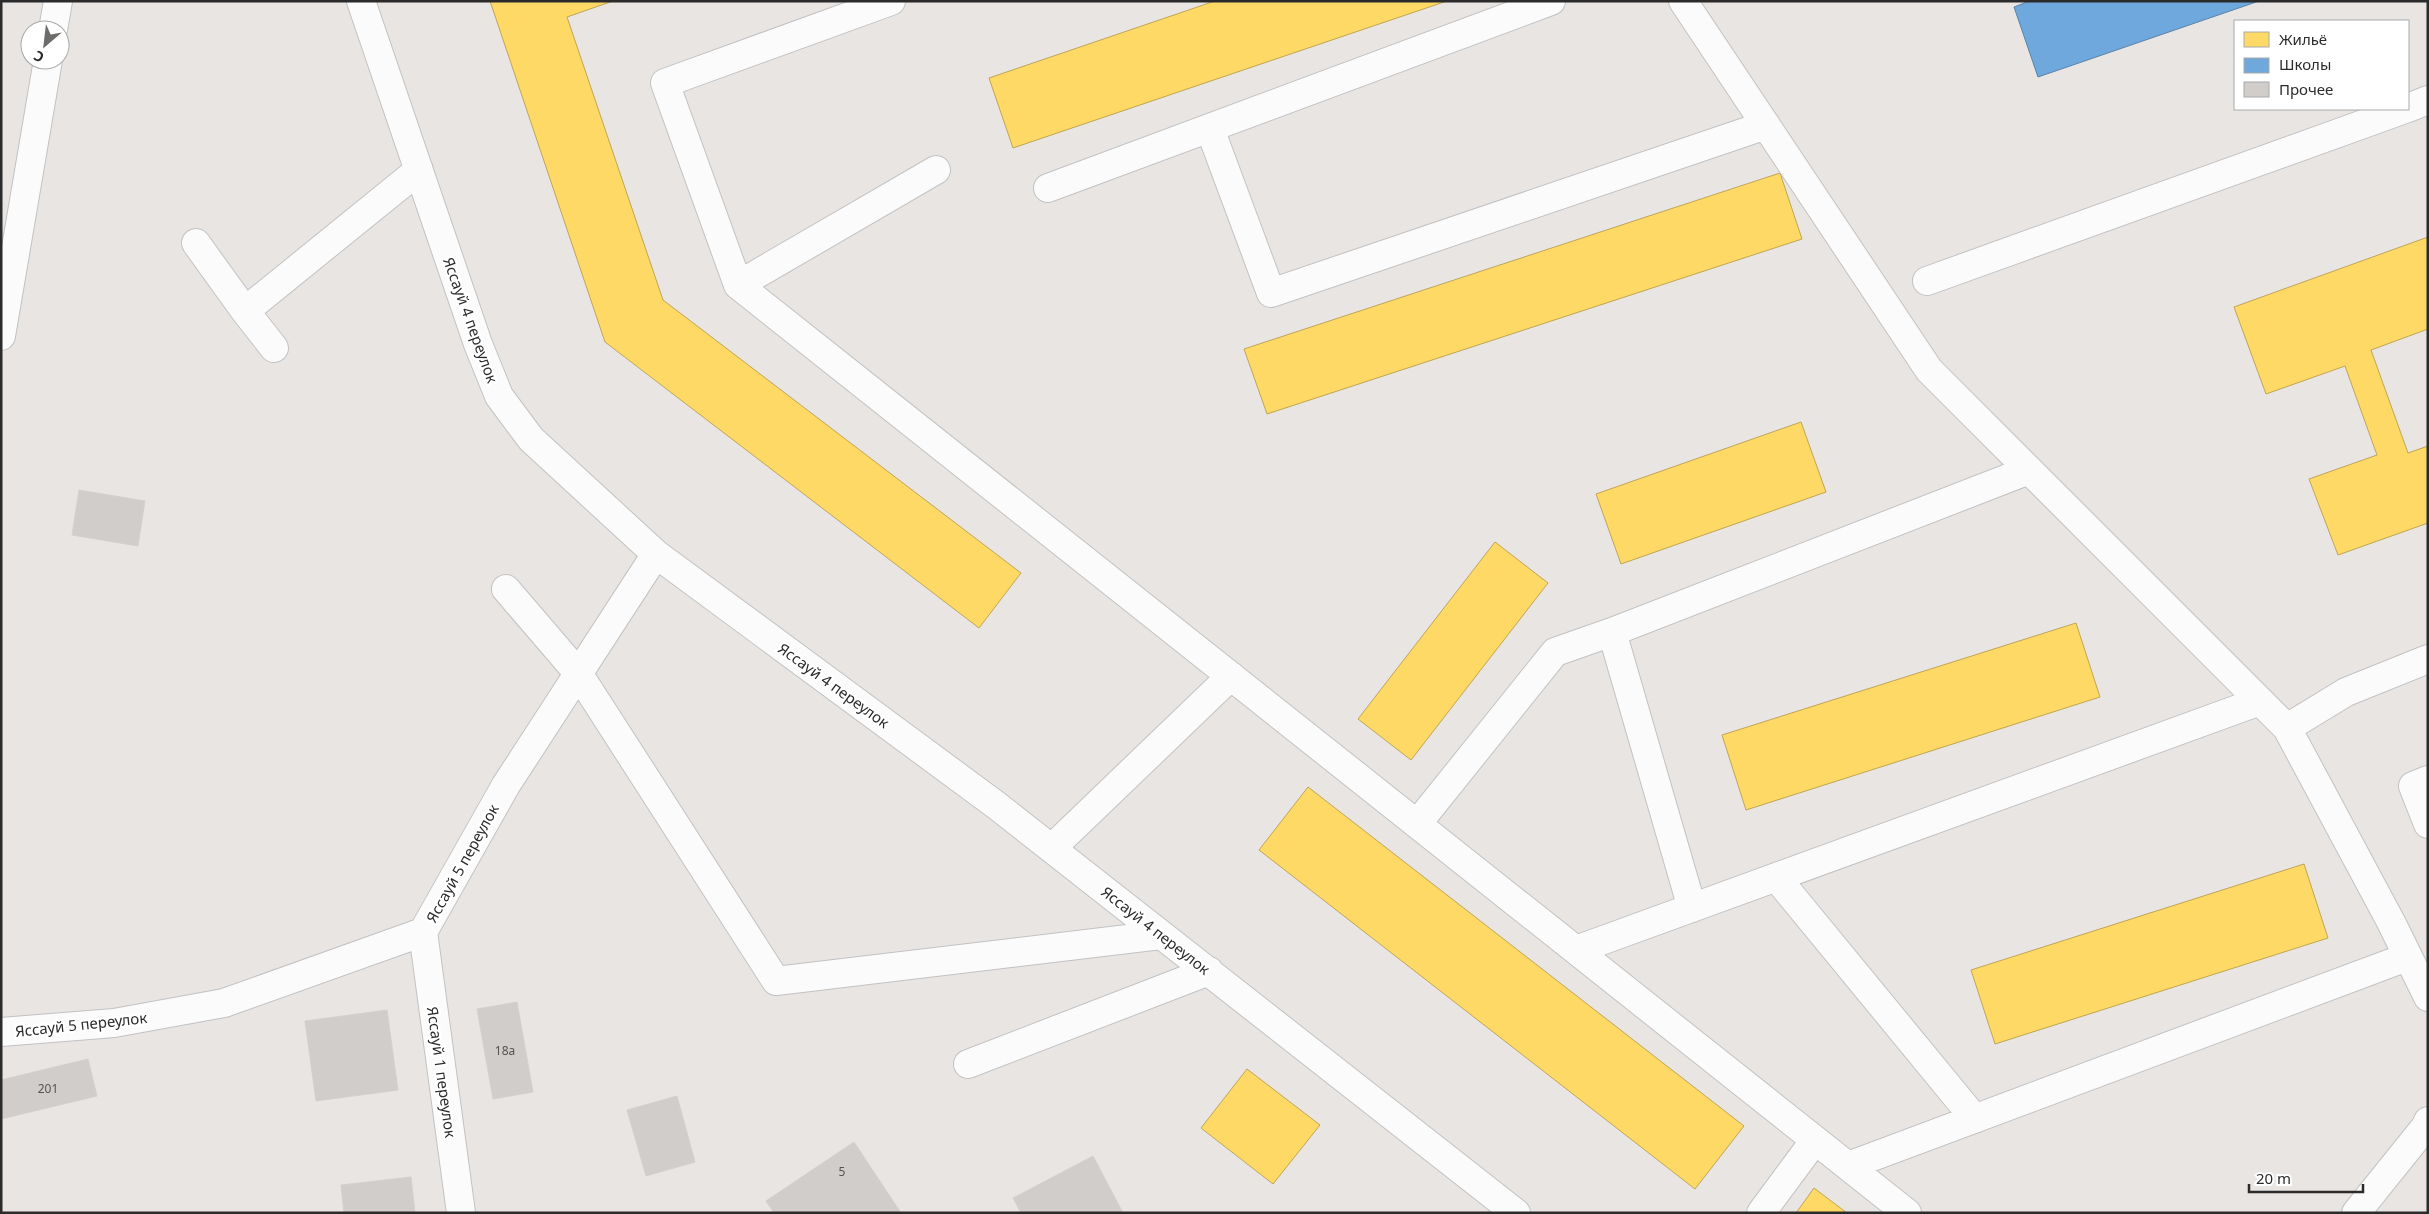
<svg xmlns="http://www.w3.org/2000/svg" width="2429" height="1214" viewBox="0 0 2429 1214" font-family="'Noto Sans',sans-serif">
	<rect width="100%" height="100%" fill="#e8e5e2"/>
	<path fill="#ffd966" stroke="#bfa554" d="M490,1H613L567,17L663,300L1021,573L979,628L605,342Z
		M1215,1H1447L1013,148L989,78Z
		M1780,173L1802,239L1267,414L1244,349Z
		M2428,237V329L2371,350L2408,453L2428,446V523L2338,555L2309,479L2377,455L2345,366L2266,394L2234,307Z
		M1801,422L1826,492L1621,564L1596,494Z
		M1495,542L1548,583L1411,760L1358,719Z
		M2076,623L2100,697L1746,810L1722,735Z
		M1308,787L1744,1126L1695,1189L1259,850Z
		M2304,864L2328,938L1995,1044L1971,970Z
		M1247,1069L1320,1125L1273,1184L1201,1128Z
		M1814,1188L1847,1213H1796Z"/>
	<path fill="#6fa8dc" stroke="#5b82a7" d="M2030,1H2259L2038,77L2014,7Z"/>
	<path fill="#d0cdcb" stroke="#d3d1ce" d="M79,490L145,501L138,546L72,535Z
		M517,1002L533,1092L493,1099L477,1009Z
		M387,1010L398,1090L316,1101L305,1021Z
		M88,1059L97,1096L1,1119V1080Z
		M677,1096L695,1162L646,1176L627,1110Z
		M854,1142L901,1213H774L766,1201Z
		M1093,1156L1123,1213H1021L1013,1198Z
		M411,1177L415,1213H344L341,1185Z"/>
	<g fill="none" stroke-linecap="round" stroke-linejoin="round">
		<g stroke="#c3c2c2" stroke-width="30">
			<path id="minor" d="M361,1L478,344L499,396L531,439L656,554L996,805L1516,1213
				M891,1L665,83L738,285L1907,1213
				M1683,1L1929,370L2287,728L2391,922L2428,997
				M53,30L58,1
				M2408,108L2428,100
				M1210,129L1271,293L1766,125
				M1048,188L1551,1
				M196,243L245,311L419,170
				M1927,281L2405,109
				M738,285L936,170
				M245,311L274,348
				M1,336L48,60
				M506,589L578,673L776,981L1161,935
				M1612,632L1692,908
				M2287,728L2346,692L2428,659
				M2428,780L2413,786L2428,824
				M1417,824L1555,652L1612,632L2029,470
				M1052,848L1231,676
				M1776,877L1975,1119
				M423,932L461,1213
				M1576,950L2260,701
				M1,1032L114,1023L224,1003L423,932L506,785L656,554
				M968,1064L1209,971
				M1848,1166L2407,957
				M1761,1213L1815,1140
				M2356,1213L2426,1126L2428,1121"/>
		</g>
		<use href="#minor" stroke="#fcfbfb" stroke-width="28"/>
	</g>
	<g text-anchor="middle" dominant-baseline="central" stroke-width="5" stroke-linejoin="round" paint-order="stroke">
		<g font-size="12" fill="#555454">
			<text x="505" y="1050">18а</text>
			<text x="48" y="1088">201</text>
			<text x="842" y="1171">5</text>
		</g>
		<g font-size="15" fill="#2b2b2b" stroke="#fff">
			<text transform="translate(471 320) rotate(70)">Яссауй 4 переулок</text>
			<text transform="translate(834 685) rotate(36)">Яссауй 4 переулок</text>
			<text transform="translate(462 863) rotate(-61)">Яссауй 5 переулок</text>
			<text transform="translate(1156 930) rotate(38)">Яссауй 4 переулок</text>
			<text transform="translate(81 1024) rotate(-6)">Яссауй 5 переулок</text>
			<text transform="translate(442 1072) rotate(82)">Яссауй 1 переулок</text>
		</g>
	</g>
	<rect width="2429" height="1214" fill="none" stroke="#2b2b2b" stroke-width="5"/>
	<rect x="2234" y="20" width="175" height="90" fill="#ffffff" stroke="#aaaaaa"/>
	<rect x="2244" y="32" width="25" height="15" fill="#ffd966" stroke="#aaaaaa"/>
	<text x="2279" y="45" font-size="15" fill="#2b2b2b">Жильё</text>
	<rect x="2244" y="58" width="25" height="15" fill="#6fa8dc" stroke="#aaaaaa"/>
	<text x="2279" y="70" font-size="15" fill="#2b2b2b">Школы</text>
	<rect x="2244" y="82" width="25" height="15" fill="#d0cdcb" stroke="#aaaaaa"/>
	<text x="2279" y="95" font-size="15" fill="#2b2b2b">Прочее</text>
	<g transform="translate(45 45) rotate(208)"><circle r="24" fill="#ffffff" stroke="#aaaaaa"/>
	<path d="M0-4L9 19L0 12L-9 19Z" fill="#6d6c6b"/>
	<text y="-8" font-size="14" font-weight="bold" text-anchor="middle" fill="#2b2b2b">С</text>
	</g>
	<path d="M2249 1184v8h114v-8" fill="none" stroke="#2b2b2b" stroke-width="2.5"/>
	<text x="2256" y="1184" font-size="15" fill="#2b2b2b" stroke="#ffffff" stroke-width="4" paint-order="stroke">20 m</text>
</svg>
